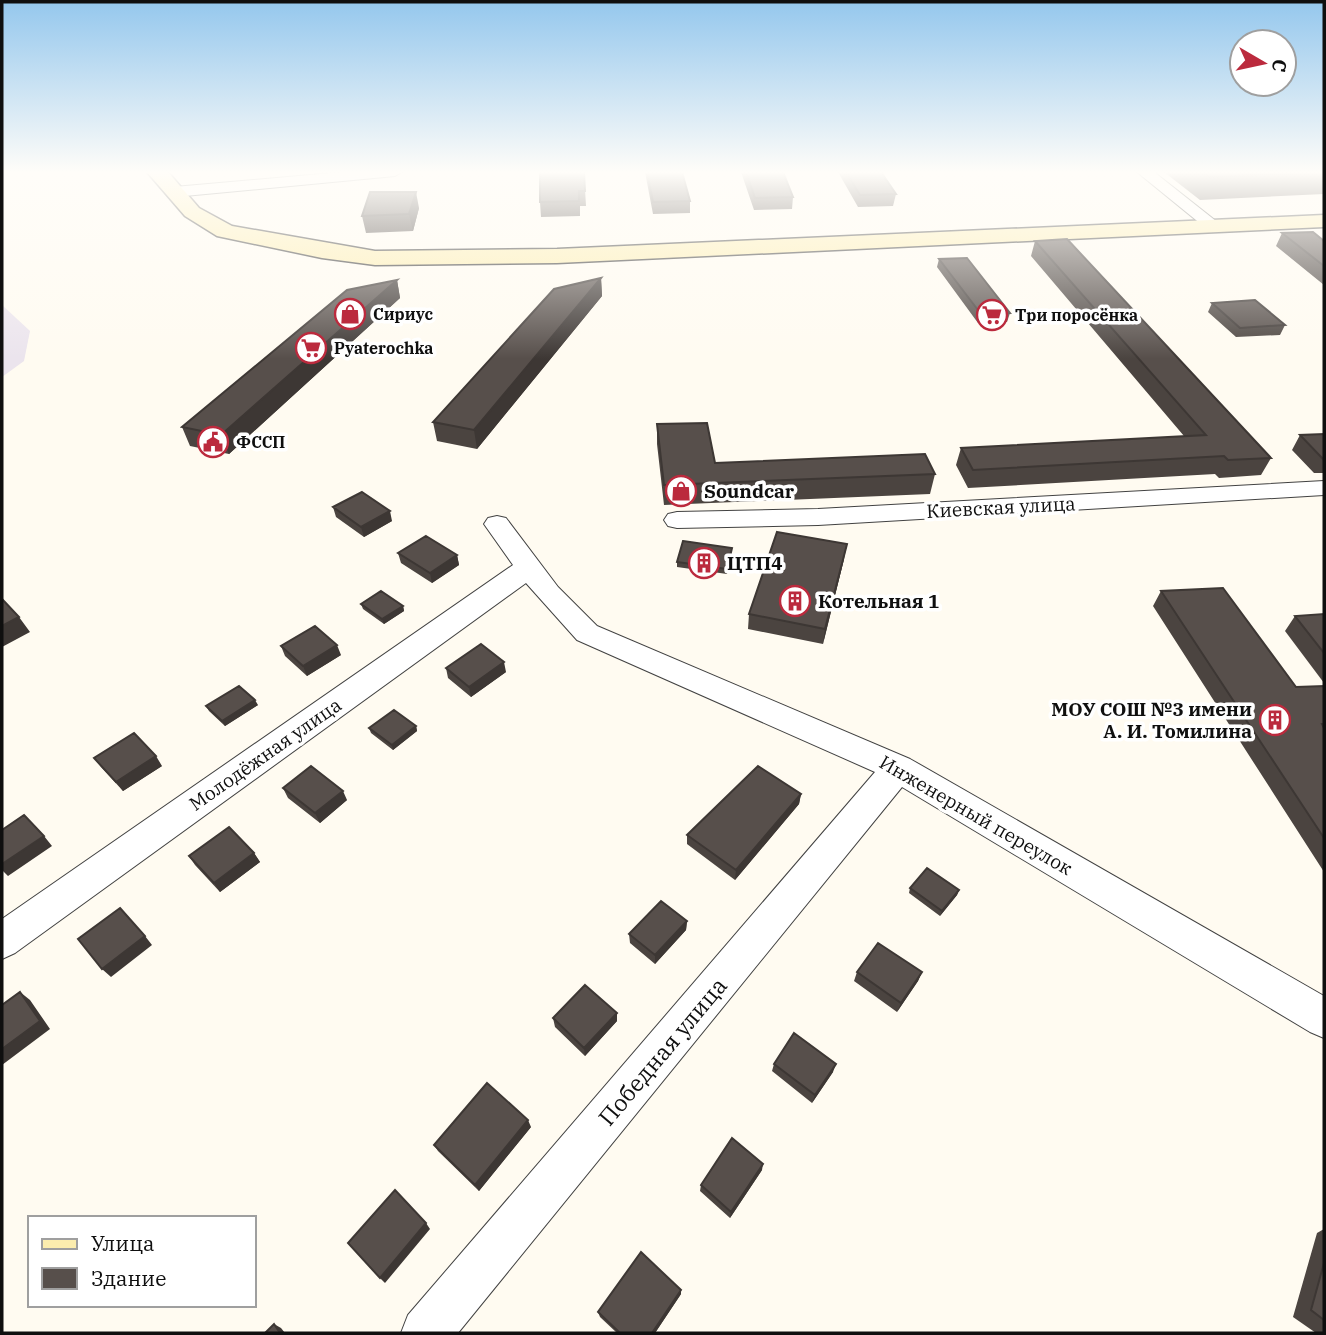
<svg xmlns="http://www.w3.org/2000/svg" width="1326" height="1335" viewBox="0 0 1326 1335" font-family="'IBM Plex Serif',serif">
	<rect width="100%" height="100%" fill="#fffbf1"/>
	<path fill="#ebe4ed" d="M2,305L30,331L24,361L2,377Z"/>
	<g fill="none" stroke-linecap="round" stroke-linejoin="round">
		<g stroke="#424242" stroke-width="2">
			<path id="street" d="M343,172H402L395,176L174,197L166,192L174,187Z
				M1137,172H1154L1221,225L1213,230L1207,229Z
				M1324,481V495L818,525L677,528L668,526L664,520L668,514L677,512L818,509Z
				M497,516L506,518L558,587L597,626L910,759L1324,996V1038L1310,1032L902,787L458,1333H401L408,1315L875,772L577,640L526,583L15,953L2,959V919L513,565L484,524L488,518Z"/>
		</g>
		<g stroke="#313131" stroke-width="3">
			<path id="secondary" d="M147,172H168L199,208L232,226L375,251L557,249L1324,215V227L557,263L375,265L322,258L217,236L185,216Z"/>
		</g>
		<use href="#street" fill="#fff" fill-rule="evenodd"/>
		<use href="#secondary" fill="#fcedae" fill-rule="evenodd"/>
	</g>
	<path fill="#4b4440" d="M584,172L586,206H580V216L541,217L540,202Z
		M645,172H682L690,201V213L653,214Z
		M741,172H783L793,197L792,209L754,210Z
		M838,172H881L896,194L893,206L858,207Z
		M1164,172H1324V194L1200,200Z
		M419,208L413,231L366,233L362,216Z
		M1282,233L1324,241V285L1276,246Z
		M1035,241L1271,458L1261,475L1219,478L1215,474L968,488L956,465L961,448L1184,436L1031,256Z
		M939,259L1010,313L1007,322L978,323L937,267Z
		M601,278L602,296L477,449L437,441L433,422Z
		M397,280L400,298L229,454L190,446L182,427Z
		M1212,303L1285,325L1280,335L1236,337L1208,312Z
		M657,424L715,463L935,474L930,494L664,505L657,444Z
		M1324,434V473H1314L1292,450L1300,435Z
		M333,507L392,521L364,537L336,517Z
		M398,553L457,555L459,565L432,583L401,563Z
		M732,553L727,574L677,567V562Z
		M844,559L823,644L748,629L749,614Z
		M1161,591L1296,687L1324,686V872L1153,606Z
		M361,604L403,606L404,611L384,624L363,609Z
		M1324,614V683L1285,631L1295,616Z
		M281,646L341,655L307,676L285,656Z
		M446,668L506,672L471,697L448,678Z
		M258,705L225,726L209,711L206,706Z
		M416,726L417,731L393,750L371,733L369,728Z
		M94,758L162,766L123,791L102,768Z
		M283,788L347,800L320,823L288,798Z
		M801,794L799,804L735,880L687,844V835Z
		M254,853L260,862L220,892L195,865L189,856Z
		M910,888L959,890L957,895L940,916L909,893Z
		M687,921L686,930L655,964L630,943L629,934Z
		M857,972H922L918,981L897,1012L854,981Z
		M553,1018L617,1021L585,1056L555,1027Z
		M774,1064L833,1072L812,1103L772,1071Z
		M531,1127L479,1191L438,1151L434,1145Z
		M762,1170L730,1218L700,1191L701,1185Z
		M1324,1229V1333H1316L1293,1317L1317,1233Z
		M681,1294L655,1333H617L600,1317L598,1312Z"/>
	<path fill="#3d3734" d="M416,192L419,208L413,231L409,214Z
		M601,278L602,296L477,449L474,430Z
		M397,280L400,298L229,454L221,435Z
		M390,511L392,521L364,537L361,527Z
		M847,544L844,559L823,644L825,629Z
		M457,555L459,565L432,583L430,573Z
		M403,606L404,611L384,624L382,619Z
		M19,617L30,632L2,647V626Z
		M337,645L341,655L307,676L303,666Z
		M504,662L506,672L471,697L469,687Z
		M255,700L258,705L225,726L222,721Z
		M416,726L417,731L393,750L392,745Z
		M156,756L162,766L123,791L116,782Z
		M343,791L347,800L320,823L315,813Z
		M801,794L799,804L735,880L736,870Z
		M44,836L52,846L8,876L2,870V864Z
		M254,853L260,862L220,892L214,883Z
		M959,890L957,895L940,916L942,911Z
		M687,921L686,930L655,964V955Z
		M145,936L152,945L111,977L102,969Z
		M922,972L918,981L897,1012L901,1003Z
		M20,992L30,1000L50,1029L2,1065V1049Z
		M617,1013V1021L585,1056L584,1048Z
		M836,1064L833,1072L812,1103L815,1095Z
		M528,1120L531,1127L479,1191L475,1185Z
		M763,1164L762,1170L730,1218L731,1212Z
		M426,1223L430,1229L385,1283L380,1278Z
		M681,1290V1294L655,1333H652Z
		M274,1324L281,1328L285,1333H280Z"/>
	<path fill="#574f4b" stroke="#3d3734" stroke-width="2" d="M540,172H584L585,191H579V201L540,202Z
		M647,172H682L690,201L653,202Z
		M746,172H783L793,197L755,198Z
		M846,172H881L896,194L860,195Z
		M1202,172H1322L1209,177Z
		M370,192H416L409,214L362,216Z
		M1313,232L1324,241V266L1282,233Z
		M1067,239L1271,458L1228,460L1224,456L973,470L961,448L1206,435L1035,241Z
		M967,258L1010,313L981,314L939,259Z
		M601,278L474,430L433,422L554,289Z
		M397,280L221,435L182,427L347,290Z
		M1255,300L1285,325L1240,328L1212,303Z
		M707,423L715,463L925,454L935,474L664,485L657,424Z
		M1324,434V458L1323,459L1300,435Z
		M362,492L390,511L361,527L333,507Z
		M777,532L847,544L825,629L749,614Z
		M426,536L457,555L430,573L398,553Z
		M683,541L732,548L727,569L677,562Z
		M1223,588L1296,687L1324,686V724H1322L1324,728V838L1161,591Z
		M381,591L403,606L382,619L361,604Z
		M2,599L19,617L2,626Z
		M1324,614V653L1295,616Z
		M315,626L337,645L303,666L281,646Z
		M481,644L504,662L469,687L446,668Z
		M239,686L255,700L222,721L206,706Z
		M394,710L416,726L392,745L369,728Z
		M134,733L156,756L116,782L94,758Z
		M311,766L343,791L315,813L283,788Z
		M758,766L801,794L736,870L687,835Z
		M24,815L44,836L2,864V830Z
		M229,827L254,853L214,883L189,856Z
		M927,868L959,890L942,911L910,888Z
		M661,901L687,921L655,955L629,934Z
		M120,908L145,936L102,969L78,939Z
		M878,943L922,972L901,1003L857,972Z
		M585,985L617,1013L584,1048L553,1018Z
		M20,992L40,1021L2,1049V1005Z
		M794,1033L836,1064L815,1095L774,1064Z
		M487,1083L528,1120L475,1185L434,1145Z
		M732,1138L763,1164L731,1212L701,1185Z
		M395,1190L426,1223L380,1278L348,1243Z
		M641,1252L681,1290L652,1333H620L598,1312Z
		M1324,1263V1320L1311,1310Z
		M274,1324L280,1333H265Z"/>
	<linearGradient id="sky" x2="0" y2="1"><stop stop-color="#94c7ed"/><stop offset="0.48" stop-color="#fffdf9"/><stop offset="1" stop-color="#fffdf9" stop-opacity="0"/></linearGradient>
	<rect width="1326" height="359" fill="url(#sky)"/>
	<defs>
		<g id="shop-ring" transform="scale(1.575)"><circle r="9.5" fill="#fff" stroke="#bb2a3d" stroke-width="1.5"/><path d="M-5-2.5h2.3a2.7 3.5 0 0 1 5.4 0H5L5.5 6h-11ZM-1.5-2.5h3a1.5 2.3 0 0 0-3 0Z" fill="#bb2a3d"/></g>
		<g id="supermarket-ring" transform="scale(1.575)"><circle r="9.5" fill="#fff" stroke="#bb2a3d" stroke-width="1.5"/><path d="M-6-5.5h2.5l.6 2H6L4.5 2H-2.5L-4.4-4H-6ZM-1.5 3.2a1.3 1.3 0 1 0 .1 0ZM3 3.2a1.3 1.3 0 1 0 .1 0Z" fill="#bb2a3d"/></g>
		<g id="civic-ring" transform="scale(1.575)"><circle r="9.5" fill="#fff" stroke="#bb2a3d" stroke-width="1.5"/><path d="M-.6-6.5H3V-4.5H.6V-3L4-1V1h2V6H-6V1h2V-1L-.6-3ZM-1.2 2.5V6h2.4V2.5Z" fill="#bb2a3d"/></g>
		<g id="building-ring" transform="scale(1.575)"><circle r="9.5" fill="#fff" stroke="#bb2a3d" stroke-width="1.5"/><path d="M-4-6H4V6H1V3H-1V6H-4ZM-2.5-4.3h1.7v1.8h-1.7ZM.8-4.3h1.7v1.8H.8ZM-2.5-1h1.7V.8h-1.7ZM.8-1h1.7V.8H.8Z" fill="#bb2a3d"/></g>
	</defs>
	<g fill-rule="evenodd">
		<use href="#shop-ring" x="350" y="314"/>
		<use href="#supermarket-ring" x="992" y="315"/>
		<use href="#supermarket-ring" x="311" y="348"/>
		<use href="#civic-ring" x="213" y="442"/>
		<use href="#shop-ring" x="681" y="491"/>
		<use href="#building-ring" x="704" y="563"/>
		<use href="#building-ring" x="795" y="601"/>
		<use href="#building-ring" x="1275" y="720"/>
	</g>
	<g text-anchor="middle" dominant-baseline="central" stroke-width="7" stroke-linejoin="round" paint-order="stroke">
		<g font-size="16" font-weight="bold" fill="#0f0f0f" stroke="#fff" text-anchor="start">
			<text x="373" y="314">Сириус</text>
			<text x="1015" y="315">Три поросёнка</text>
			<text x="334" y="348">Pyaterochka</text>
			<text x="236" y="442">ФССП</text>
		</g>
		<g font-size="19" font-weight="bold" fill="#0f0f0f" stroke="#fff" text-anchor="start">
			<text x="704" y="491">Soundcar</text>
			<text x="727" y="563">ЦТП4</text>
			<text x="818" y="601">Котельная 1</text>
			<text x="1252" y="709" text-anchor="end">МОУ СОШ №3 имени<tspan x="1252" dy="22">А. И. Томилина</tspan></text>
		</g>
		<g font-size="19" fill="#0f0f0f" stroke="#fff">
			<text transform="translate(1001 507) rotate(-3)">Киевская улица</text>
			<text transform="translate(265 754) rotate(-35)">Молодёжная улица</text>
			<text transform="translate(976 815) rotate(30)">Инженерный переулок</text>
		</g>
		<g font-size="23" fill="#0f0f0f" stroke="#fff">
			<text transform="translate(662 1051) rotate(-50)">Победная улица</text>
		</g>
	</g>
	<rect width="1326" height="1335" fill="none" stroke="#0f0f0f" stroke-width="7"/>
	<rect x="28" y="1216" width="228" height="91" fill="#ffffff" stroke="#9f9f9f" stroke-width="2"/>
	<rect x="42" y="1239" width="35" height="10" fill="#fcedae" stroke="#9f9f9f" stroke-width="2"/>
	<text x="91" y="1251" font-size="21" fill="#0f0f0f">Улица</text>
	<rect x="42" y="1268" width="35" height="21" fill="#574f4b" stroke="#9f9f9f" stroke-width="2"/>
	<text x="91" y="1286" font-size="21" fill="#0f0f0f">Здание</text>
	<g transform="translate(1263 63) rotate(99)"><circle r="33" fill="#ffffff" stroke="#9f9f9f" stroke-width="2"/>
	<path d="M0-5L12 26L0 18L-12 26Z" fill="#bb2a3d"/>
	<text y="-10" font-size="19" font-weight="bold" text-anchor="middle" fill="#0f0f0f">С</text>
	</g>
</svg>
